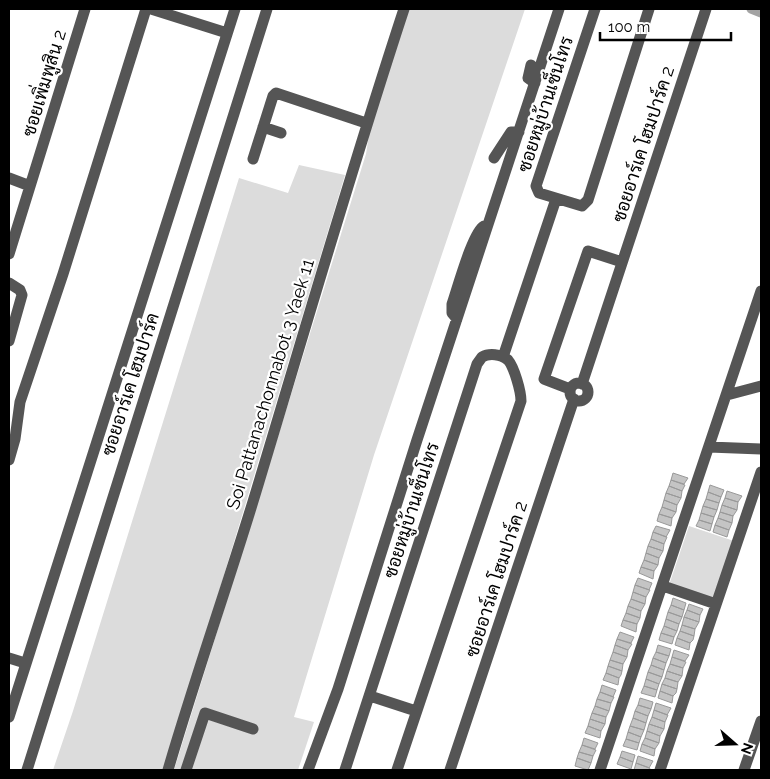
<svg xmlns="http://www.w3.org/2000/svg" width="770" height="779" viewBox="0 0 770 779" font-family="Raleway,Sarabun,sans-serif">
	<rect width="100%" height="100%" fill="#fff"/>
	<path fill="#dcdcdc" d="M409,9H525L374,455L294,717L314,722L298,770H174L366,154L372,115Z
		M299,165L345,175L165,770H53L73,711L239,178L288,193Z
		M689,526L734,541L714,600L669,585Z"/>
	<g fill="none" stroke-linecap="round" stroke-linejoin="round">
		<path stroke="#a3a3a3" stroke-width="9" d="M751,9L761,13"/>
	</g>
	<path fill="#c4c4c4" stroke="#999" d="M673,473L688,478L684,484L671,480Z
		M671,480L685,485L682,491L669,486Z
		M710,485L724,490L721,497L708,492Z
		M669,486L682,491L681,498L666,493Z
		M727,491L742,496L738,502L725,498Z
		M708,492L721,497L719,503L706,499Z
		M666,493L681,498L677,505L664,500Z
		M725,498L738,502L737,510L722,505Z
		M706,499L719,503L717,510L703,506Z
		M664,500L677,505L676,512L662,507Z
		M722,505L737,510L733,516L720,512Z
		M703,506L717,510L714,517L701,513Z
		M662,507L676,512L672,518L659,514Z
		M720,512L733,516L732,523L718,518Z
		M701,513L714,517L712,524L699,520Z
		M659,514L672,518L671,526L657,521Z
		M718,518L732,523L729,530L715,525Z
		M699,520L712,524L710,531L696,526Z
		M715,525L729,530L727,537L713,532Z
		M656,526L670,530L666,537L653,532Z
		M653,532L667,537L664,544L651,539Z
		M651,539L664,544L663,551L648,546Z
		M648,546L663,551L659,558L646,553Z
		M646,553L659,558L658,565L644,560Z
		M644,560L658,565L654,571L641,567Z
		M641,567L654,571L653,579L639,573Z
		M638,578L652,583L649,590L635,585Z
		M635,585L650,590L646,597L633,592Z
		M633,592L646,597L645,604L631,599Z
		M673,598L686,603L684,610L671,605Z
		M631,599L645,604L641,611L628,606Z
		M689,604L703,609L700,615L687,610Z
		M671,605L684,610L682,617L668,612Z
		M628,606L641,611L640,618L626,613Z
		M687,610L700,615L699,622L684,617Z
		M668,612L682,617L679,624L666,619Z
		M626,613L640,618L637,624L623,620Z
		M684,617L699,622L695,629L682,625Z
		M666,619L679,624L677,631L664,626Z
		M623,620L637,624L636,632L621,626Z
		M682,625L695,629L694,636L680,631Z
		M664,626L677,631L674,637L661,633Z
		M680,631L694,636L693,640L690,643L677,638Z
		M620,632L634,637L631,643L617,639Z
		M661,633L674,637L672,644L659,640Z
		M677,638L690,643L689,650L675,645Z
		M617,639L632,644L628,650L615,645Z
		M615,645L628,650L627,657L613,652Z
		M658,645L671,649L669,656L656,652Z
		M674,650L689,655L685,661L672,657Z
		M613,652L627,657L623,664L610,660Z
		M656,652L669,656L666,663L653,658Z
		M672,657L686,662L683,668L670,664Z
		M653,658L666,663L664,670L651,665Z
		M610,660L623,664L622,671L608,666Z
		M670,664L683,668L682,676L667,671Z
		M651,665L664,670L662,677L648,672Z
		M608,666L622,671L621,675L619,678L606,673Z
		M667,671L682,676L678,682L665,678Z
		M648,672L662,677L659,684L646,679Z
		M606,673L619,678L618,685L603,680Z
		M665,678L678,682L677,689L662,684Z
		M646,679L659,684L657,690L644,686Z
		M662,684L677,689L676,693L673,696L660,691Z
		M602,685L616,690L613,697L600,692Z
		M644,686L657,690L655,697L641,693Z
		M660,691L673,696L672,703L658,698Z
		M600,692L614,697L611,703L597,699Z
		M640,698L653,702L651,709L638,705Z
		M597,699L611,703L609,711L595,706Z
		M656,703L671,708L667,715L654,710Z
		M638,705L651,709L648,716L635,711Z
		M595,706L609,711L606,717L592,713Z
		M654,710L668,715L665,722L652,717Z
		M635,711L648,716L646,723L633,718Z
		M592,713L606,717L605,724L590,719Z
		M652,717L665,722L664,729L649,724Z
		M633,718L646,723L644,730L630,726Z
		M590,719L605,724L601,731L588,726Z
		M649,724L664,729L660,736L647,731Z
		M588,726L601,731L600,738L585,733Z
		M630,726L644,730L641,737L628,732Z
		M647,731L660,736L659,743L645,738Z
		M628,732L641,737L639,743L626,739Z
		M584,738L598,743L595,749L582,745Z
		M645,738L659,743L655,749L642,744Z
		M626,739L639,743L637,750L623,746Z
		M642,744L655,749L654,756L640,751Z
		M582,745L596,750L593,756L579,752Z
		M622,751L635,755L633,762L620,757Z
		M579,752L593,756L591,763L577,758Z
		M638,756L653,761L649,768L636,763Z
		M620,757L633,762L631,769L617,764Z
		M577,758L591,763L588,770L575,766Z
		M636,763L650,768L649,770H634Z"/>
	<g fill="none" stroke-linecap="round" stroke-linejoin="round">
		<path stroke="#555" stroke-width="11" d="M151,9L227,33
			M595,9L536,186L539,193L582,206L588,200L649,9
			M531,65L528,78L535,83
			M263,127L281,133
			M494,158L511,132H519
			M253,159L273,96L276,93L366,123
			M9,178L30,186
			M9,254L85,9
			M9,283L20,290L22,295L9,341
			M457,319L452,313V304C457,290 473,231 484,226
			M503,357L556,199
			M570 392a9 9 0 1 1 18 0a9 9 0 1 1-18 0Z
			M582,384L706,9
			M570,389L544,379L588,251L622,262
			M727,395L761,386
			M709,447L761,449
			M9,460L15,439L20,402L63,274L146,9
			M663,586L716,604
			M9,658L25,663
			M370,696L416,711
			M9,717L235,9
			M27,770L267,9
			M168,770C195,678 227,587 255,495C304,333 351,170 404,9
			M186,770L205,713L253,729
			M308,770L338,689L417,440L559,9
			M345,770L477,364L482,357C489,353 501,354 508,360C514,367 521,391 521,401L397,770
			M450,770L574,399
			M600,770L761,291
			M660,770L761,472
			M744,770L761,721"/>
	</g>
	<g text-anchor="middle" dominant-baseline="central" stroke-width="4.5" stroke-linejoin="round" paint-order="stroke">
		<g font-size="18" fill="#000" stroke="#fff">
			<text transform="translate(44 83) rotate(-73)">ซอยเพิ่มพูสิน 2</text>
			<text transform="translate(545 104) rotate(-72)">ซอยหมู่บ้านเซ็นโทร</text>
			<text transform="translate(643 144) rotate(-72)">ซอยอาร์เค โฮมปาร์ค 2</text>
			<text transform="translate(130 384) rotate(-72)">ซอยอาร์เค โฮมปาร์ค</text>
			<text transform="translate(270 384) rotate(-73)">Soi Pattanachonnabot 3 Yaek 11</text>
			<text transform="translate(411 510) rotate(-72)">ซอยหมู่บ้านเซ็นโทร</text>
			<text transform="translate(496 579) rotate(-72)">ซอยอาร์เค โฮมปาร์ค 2</text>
		</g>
	</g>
	<rect width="770" height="779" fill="none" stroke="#000000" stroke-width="20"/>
	<g transform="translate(735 744) rotate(110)" stroke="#ffffff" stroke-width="4" paint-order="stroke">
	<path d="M0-4L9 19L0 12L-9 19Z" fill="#000000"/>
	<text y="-8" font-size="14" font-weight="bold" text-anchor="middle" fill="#000000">N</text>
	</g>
	<path d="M600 32v8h131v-8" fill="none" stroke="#000000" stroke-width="2.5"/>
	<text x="608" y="32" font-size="15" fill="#000000" stroke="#ffffff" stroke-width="4" paint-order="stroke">100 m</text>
</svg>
